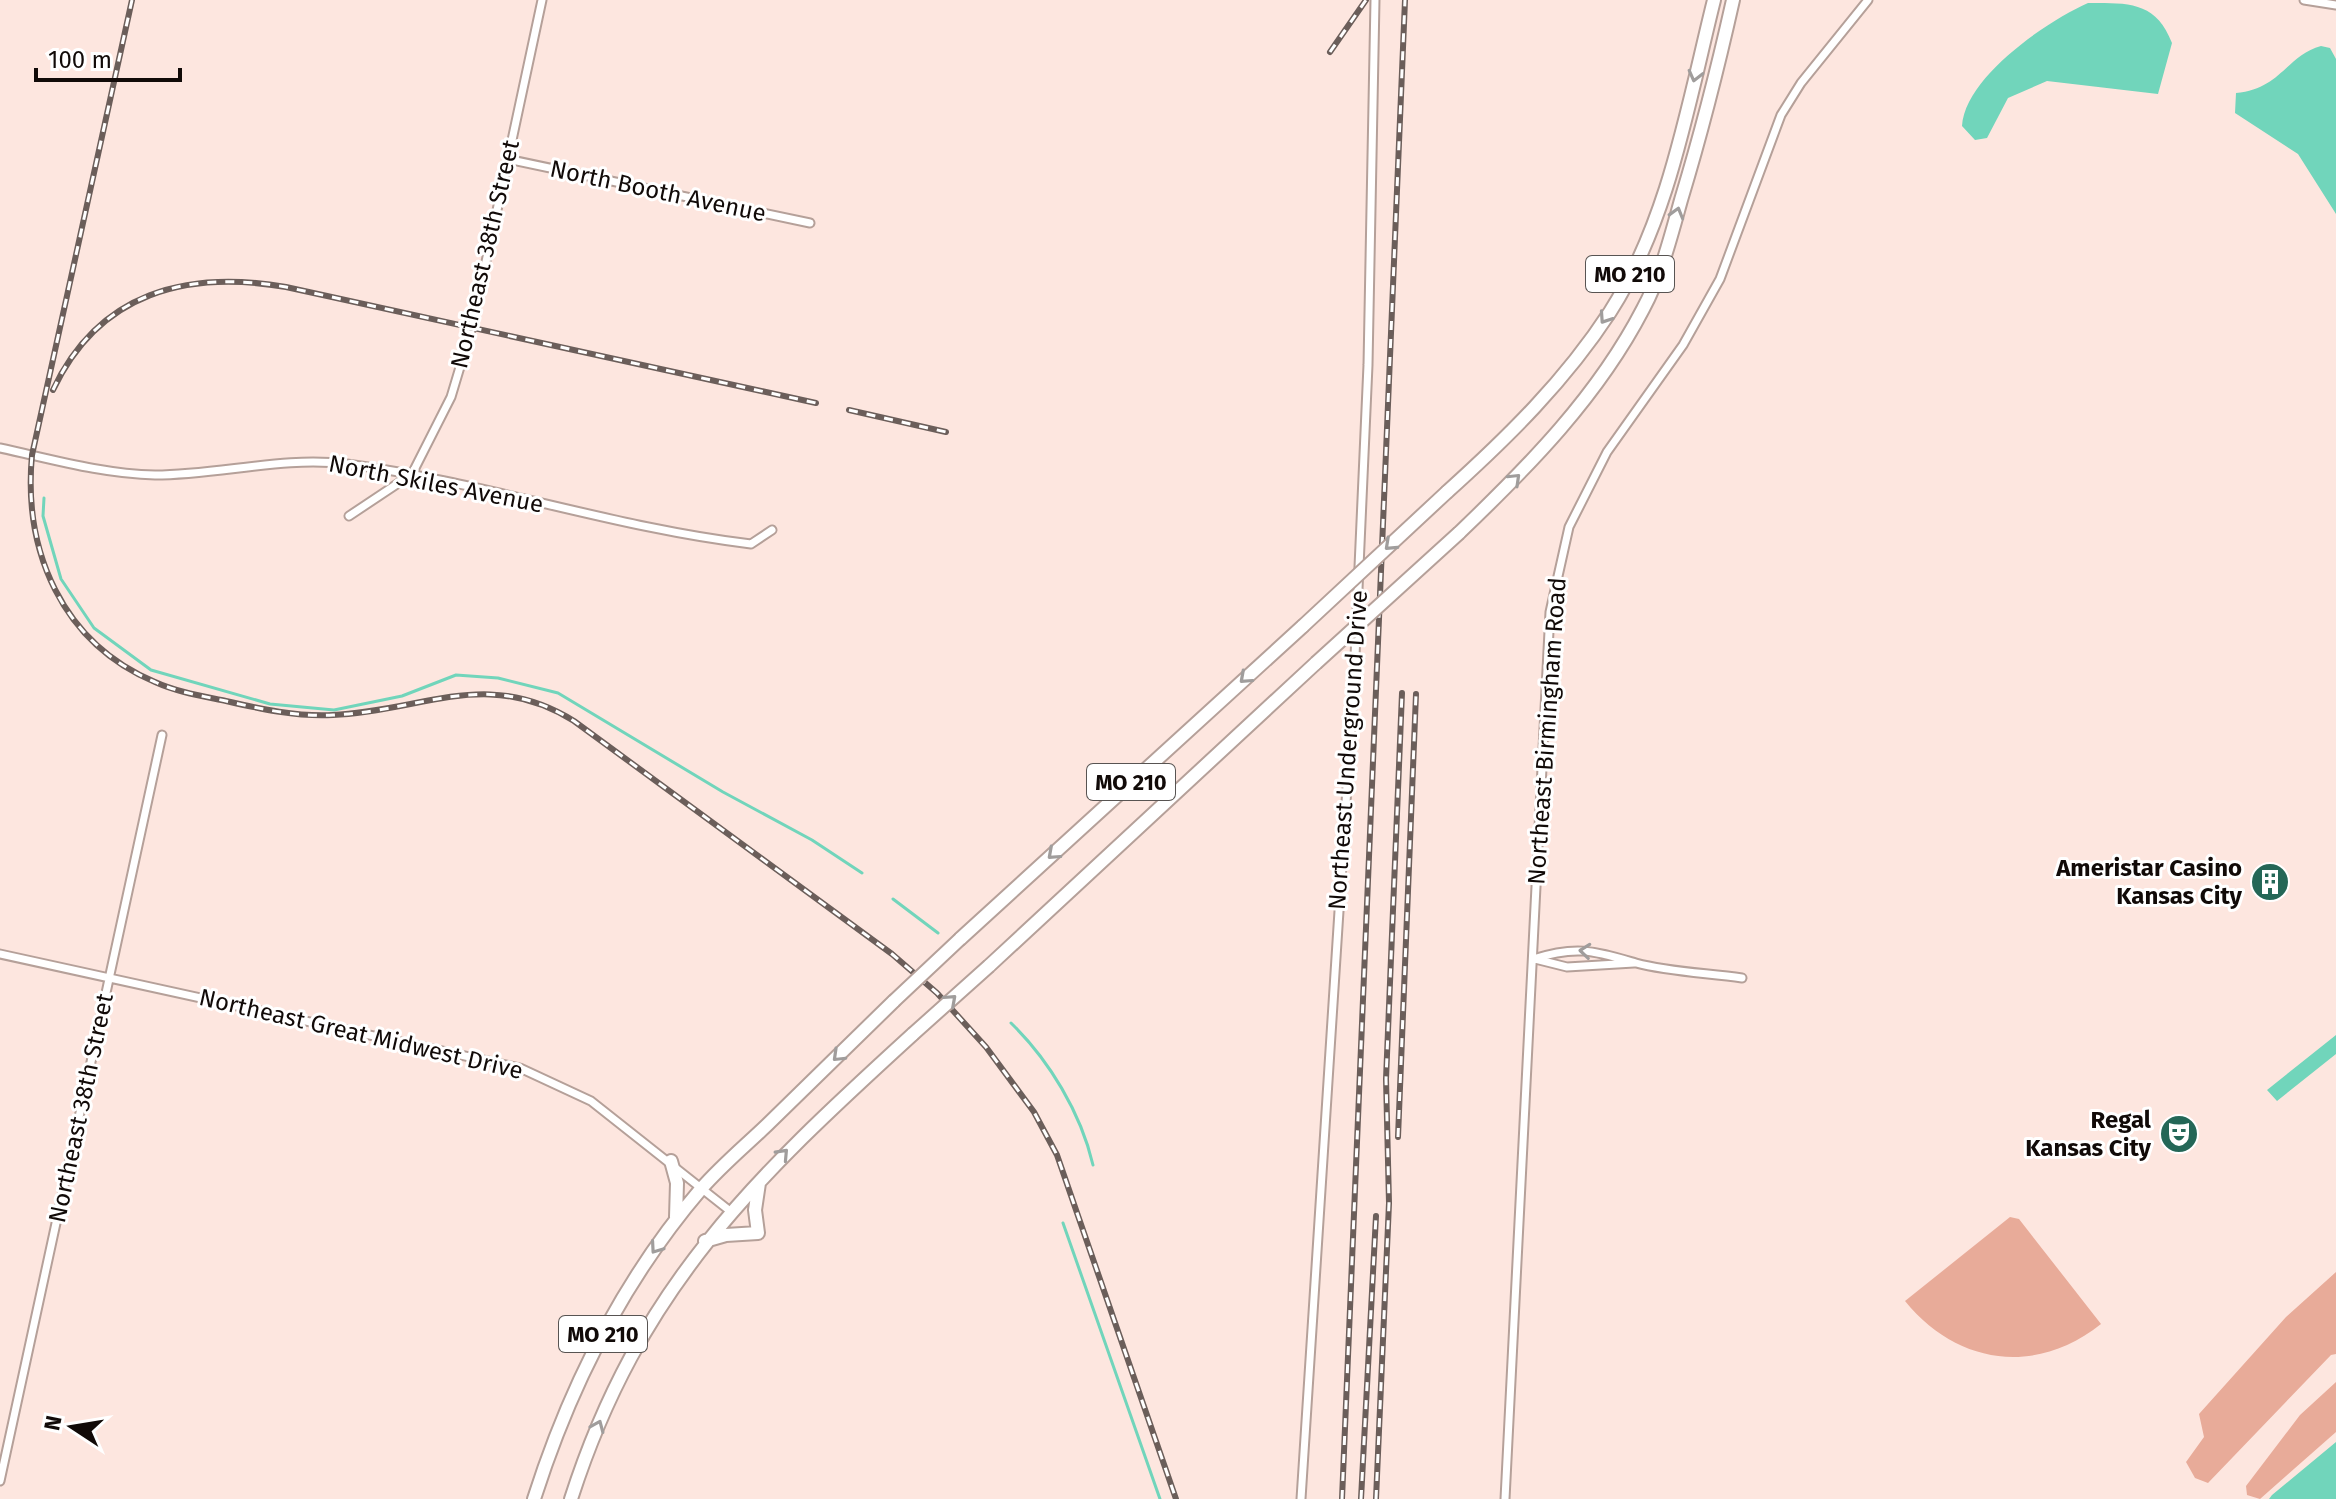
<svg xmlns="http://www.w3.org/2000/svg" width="2336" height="1499" viewBox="0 0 2336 1499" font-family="'Fira Sans',sans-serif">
	<rect width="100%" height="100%" fill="#fde6df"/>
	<path fill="#e8ab99" d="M2010,1217L2019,1219L2101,1324C2036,1376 1957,1365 1905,1301Z
		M2336,1272V1354L2331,1355L2208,1483L2195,1478L2186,1462L2204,1437L2199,1414L2286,1317Z
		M2336,1382V1432L2260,1499L2247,1495L2246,1486L2300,1415Z"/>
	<path fill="#71d5bb" d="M2088,3C2128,3 2156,1 2172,43L2158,94L2047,81L2008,98L1987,138L1975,140L1962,126C1965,77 2047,21 2088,3Z
		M2321,46L2330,48L2336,59V214L2298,154L2235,113L2236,93C2281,89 2287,55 2321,46Z
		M2336,1035V1054L2277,1101L2267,1090Z
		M2336,1442V1499H2269L2272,1495Z"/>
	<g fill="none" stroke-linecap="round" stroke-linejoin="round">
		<path stroke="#71d5bb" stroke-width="3" d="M44,498L43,516L61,579L94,628L151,670L270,704L334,710L402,696L456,675L498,678L558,693L723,792L812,840L862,873
			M893,899L938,933
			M1011,1023C1049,1060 1081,1113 1093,1165
			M1063,1223L1160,1499"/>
		<g stroke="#b5a099" stroke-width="11">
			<path id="minor" d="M2304,0L2336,5
				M507,159L810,223
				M0,448C51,459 103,474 155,475C220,475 282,456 347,464C484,482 615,528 751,544L772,530
				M349,516L412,474L451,397L472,327L542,0
				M0,954L520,1068L591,1101L730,1211
				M1533,959C1577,945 1594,951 1636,963C1669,972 1708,973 1742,978
				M1535,959L1567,967L1634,963
				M0,1481L162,735
				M1301,1499L1354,679L1368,365L1375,0
				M1505,1499L1546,689L1550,612L1569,527L1607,452L1683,345L1720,279L1781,115L1801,83L1868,0"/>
		</g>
		<g stroke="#b5a099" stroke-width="16">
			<path id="trunk" d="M1447,492C1508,437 1565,381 1610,312C1669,220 1688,104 1714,0
				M1459,533C1529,466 1598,396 1643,309C1661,276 1671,236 1681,200C1701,134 1718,67 1733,0
				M960,939L1303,626
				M989,966L1316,663
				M671,1161L677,1183L676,1217
				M705,1241L726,1235L758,1233L755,1210L759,1183
				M534,1499C570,1386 624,1279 701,1189C721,1166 745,1146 767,1125C809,1084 852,1042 894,1001
				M571,1499C639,1287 754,1179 913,1034"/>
		</g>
		<use href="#minor" stroke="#fff" stroke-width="7"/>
		<use href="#trunk" stroke="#fff" stroke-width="12"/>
		<g stroke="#6b5e5a" stroke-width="6">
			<path id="rail" d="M132,0L32,455C23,551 62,643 155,682C177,692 202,696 226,701C261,709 297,717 333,715C424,711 487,667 574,721L892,954L937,993L986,1047L1034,1112L1057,1155L1176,1499
				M1330,52L1366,0
				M53,390C99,292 187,270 286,287L816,403
				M849,410L946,432
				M1398,1137L1416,694
				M1342,1499L1405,0
				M1361,1499L1376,1216
				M1376,1499L1389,1203L1386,1079L1402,693"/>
		</g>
		<use href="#rail" stroke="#fff" stroke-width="3" stroke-dasharray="9" stroke-linecap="butt"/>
		<g stroke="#b5a099" stroke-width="16" stroke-linecap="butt">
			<path id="trunk-bridge" d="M1303,626L1447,492
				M1316,663L1459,533
				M894,1001L960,939
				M913,1034L989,966"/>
		</g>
		<use href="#trunk-bridge" stroke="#fff" stroke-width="12"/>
	</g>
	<defs><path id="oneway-chevron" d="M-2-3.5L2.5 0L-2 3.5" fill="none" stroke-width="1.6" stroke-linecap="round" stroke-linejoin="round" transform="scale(2)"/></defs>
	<g stroke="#a09d9c">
		<use href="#oneway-chevron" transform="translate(1695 76) rotate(104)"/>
		<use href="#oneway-chevron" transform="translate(1677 213) rotate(-74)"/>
		<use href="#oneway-chevron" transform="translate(1605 318) rotate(124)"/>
		<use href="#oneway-chevron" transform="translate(1515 479) rotate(-44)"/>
		<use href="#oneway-chevron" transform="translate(1390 545) rotate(137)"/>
		<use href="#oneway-chevron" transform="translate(1245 678) rotate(138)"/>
		<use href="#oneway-chevron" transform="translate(1053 854) rotate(138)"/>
		<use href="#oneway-chevron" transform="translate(1585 951) rotate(-174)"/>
		<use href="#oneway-chevron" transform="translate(951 1000) rotate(-42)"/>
		<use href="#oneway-chevron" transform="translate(838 1056) rotate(136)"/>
		<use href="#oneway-chevron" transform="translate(783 1154) rotate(-47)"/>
		<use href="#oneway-chevron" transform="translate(656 1248) rotate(125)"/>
		<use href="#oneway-chevron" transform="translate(598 1426) rotate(-67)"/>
	</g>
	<defs>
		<g id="building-disc" transform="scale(2)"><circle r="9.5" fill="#246757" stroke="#fff"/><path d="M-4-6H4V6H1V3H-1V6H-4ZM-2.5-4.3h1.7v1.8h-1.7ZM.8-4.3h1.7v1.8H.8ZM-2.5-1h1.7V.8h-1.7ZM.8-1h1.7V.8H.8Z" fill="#fff"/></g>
		<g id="theatre-disc" transform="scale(2)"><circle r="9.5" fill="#246757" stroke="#fff"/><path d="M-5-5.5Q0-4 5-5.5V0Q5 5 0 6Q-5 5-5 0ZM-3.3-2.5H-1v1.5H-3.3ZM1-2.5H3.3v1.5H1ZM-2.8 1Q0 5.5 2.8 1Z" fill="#fff"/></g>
	</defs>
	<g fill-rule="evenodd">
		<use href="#building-disc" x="2270" y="882"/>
		<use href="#theatre-disc" x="2179" y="1134"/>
	</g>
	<g text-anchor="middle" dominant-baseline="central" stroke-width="6" stroke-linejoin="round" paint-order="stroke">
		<g fill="#fff" stroke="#585452" stroke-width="2">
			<rect x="1586" y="256" width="88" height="36" rx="6"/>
			<rect x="1087" y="764" width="88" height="36" rx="6"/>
			<rect x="559" y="1316" width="88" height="36" rx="6"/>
		</g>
		<g font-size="22" font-weight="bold" fill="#110a08">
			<text x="1630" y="274">MO 210</text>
			<text x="1131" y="782">MO 210</text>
			<text x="603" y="1334">MO 210</text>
		</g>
		<g font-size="24" fill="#110a08" stroke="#fff">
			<text transform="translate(658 191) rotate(12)">North Booth Avenue</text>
			<text transform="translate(485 254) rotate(-77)">Northeast 38th Street</text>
			<text transform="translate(436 484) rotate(11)">North Skiles Avenue</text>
			<text transform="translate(1547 731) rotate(-86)">Northeast Birmingham Road</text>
			<text transform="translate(1348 750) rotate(-86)">Northeast Underground Drive</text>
			<text transform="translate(361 1034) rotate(13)">Northeast Great Midwest Drive</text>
			<text transform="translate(81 1108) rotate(-78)">Northeast 38th Street</text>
		</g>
		<g font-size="24" font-weight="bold" fill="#110a08" stroke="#fff" text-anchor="end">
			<text x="2242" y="868">Ameristar Casino<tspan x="2242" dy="28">Kansas City</tspan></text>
			<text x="2151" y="1120">Regal<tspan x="2151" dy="28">Kansas City</tspan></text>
		</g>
	</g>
	<g transform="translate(72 1427) rotate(282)" stroke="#ffffff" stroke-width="6" paint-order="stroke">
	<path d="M0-6L14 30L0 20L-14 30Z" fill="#110a08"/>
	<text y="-12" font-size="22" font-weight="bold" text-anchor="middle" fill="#110a08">N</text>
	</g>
	<path d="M36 68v12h144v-12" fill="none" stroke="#110a08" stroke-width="4"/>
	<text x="48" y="68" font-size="24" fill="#110a08" stroke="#ffffff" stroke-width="6" paint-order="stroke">100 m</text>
</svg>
